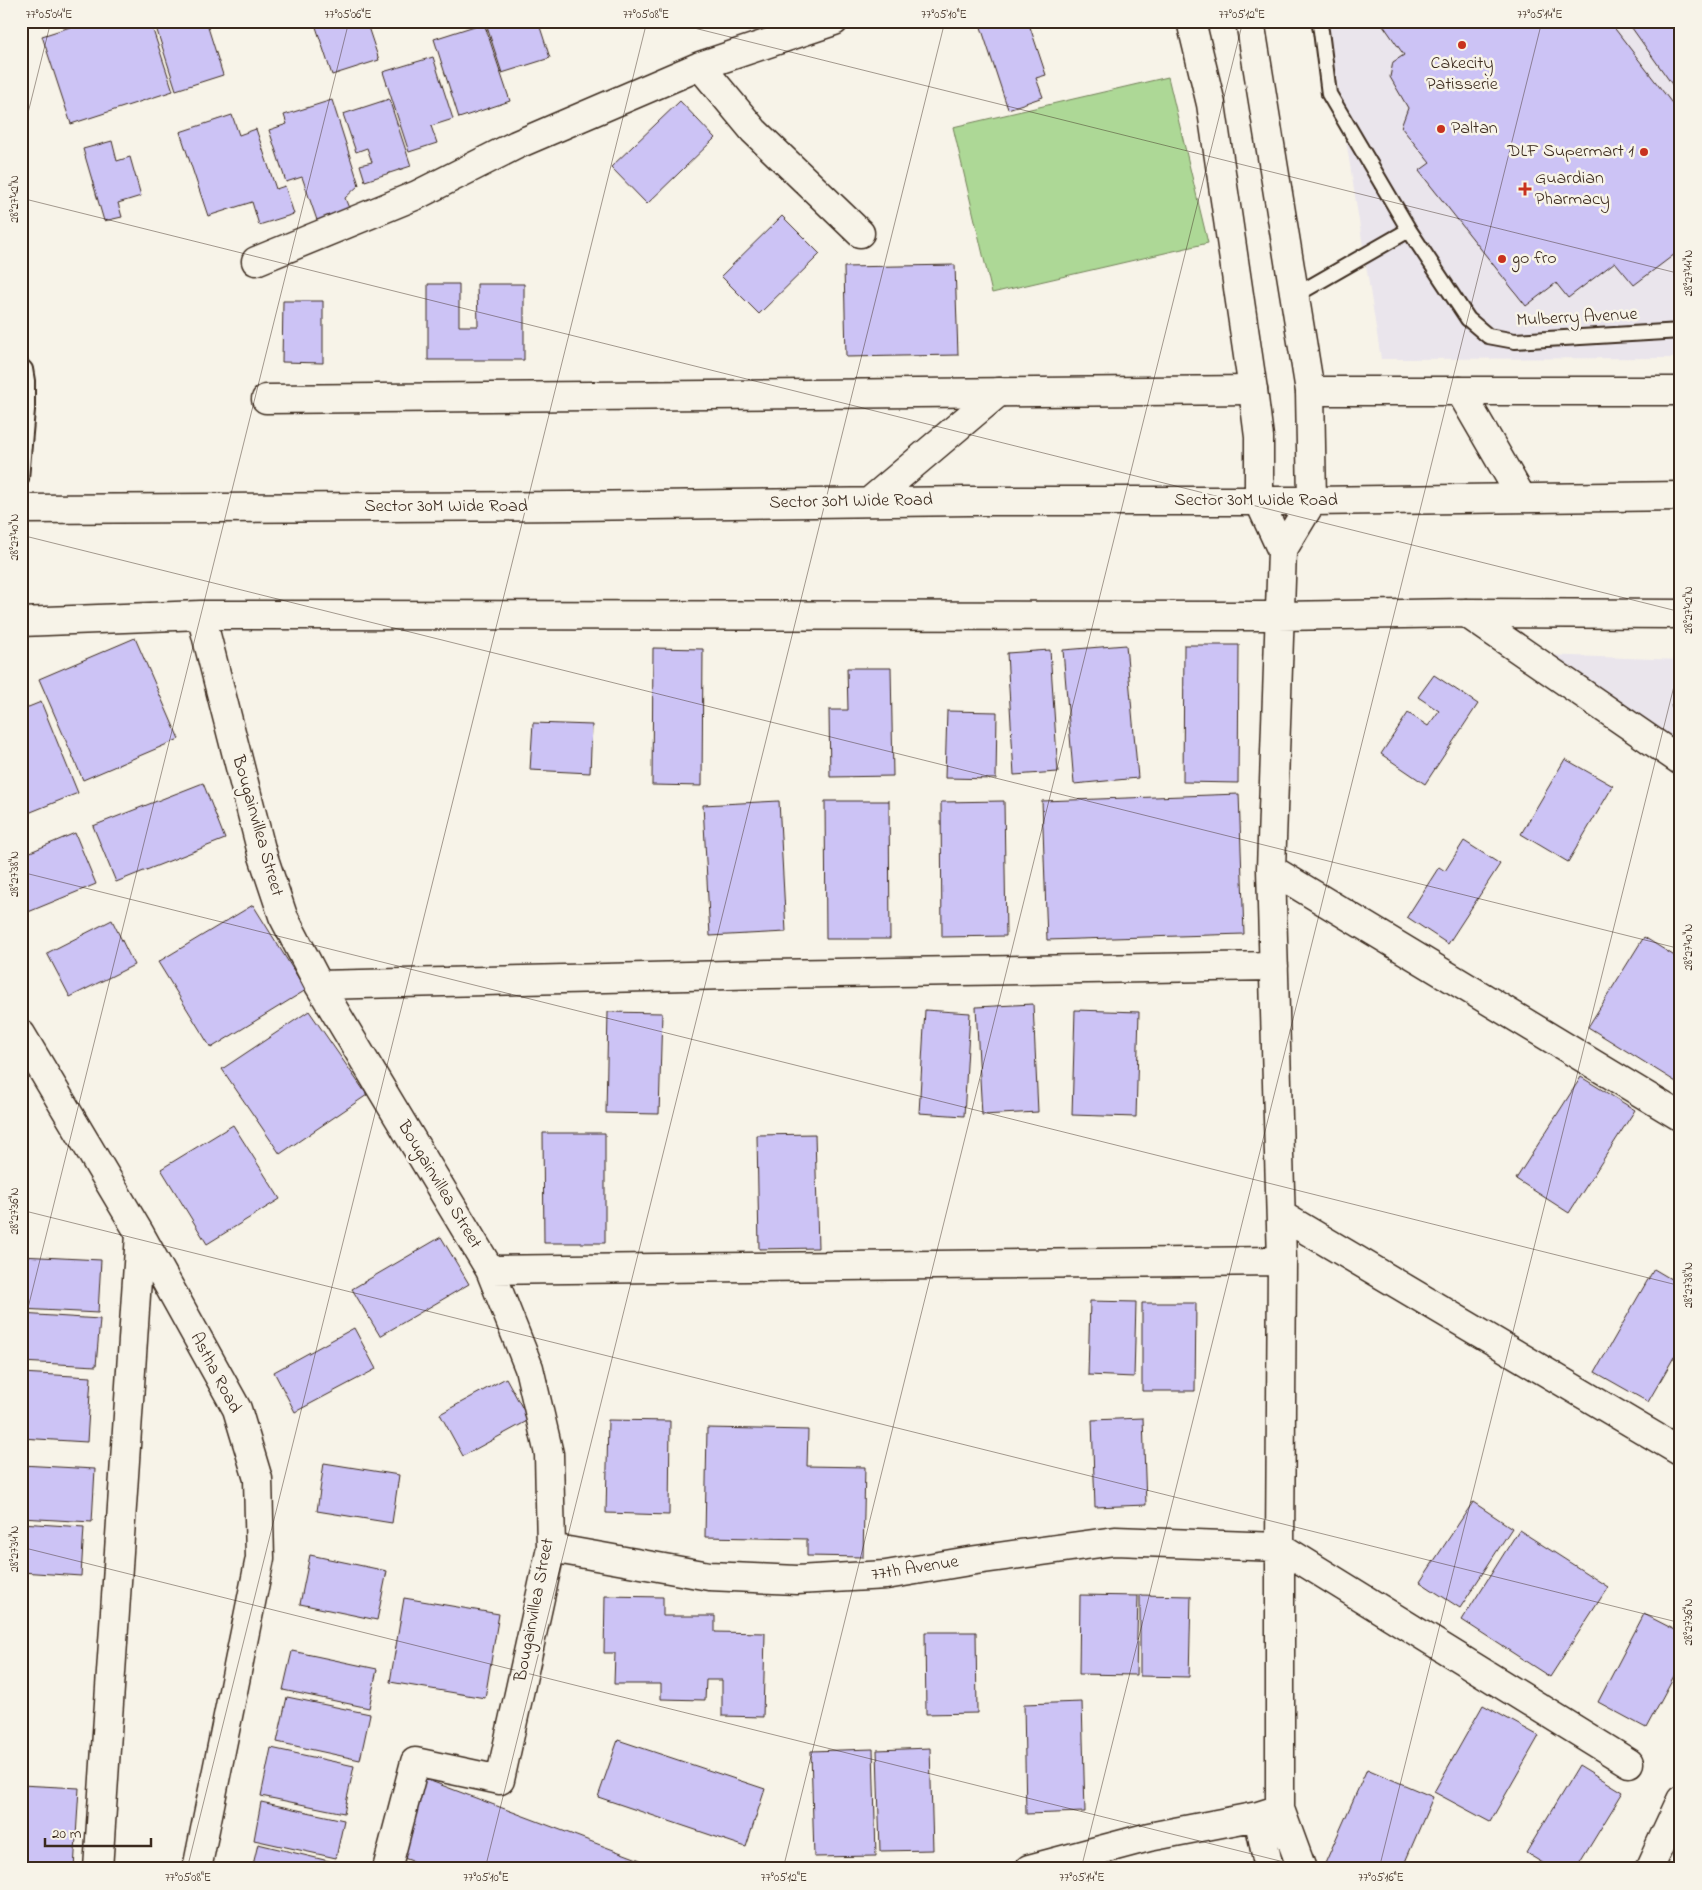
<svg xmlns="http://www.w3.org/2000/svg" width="1702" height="1890" viewBox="0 0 1702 1890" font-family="'Indie Flower',sans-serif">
	<rect width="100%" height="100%" fill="#f7f3e8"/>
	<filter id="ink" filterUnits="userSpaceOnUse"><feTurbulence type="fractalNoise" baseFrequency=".02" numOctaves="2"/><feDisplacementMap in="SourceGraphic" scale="10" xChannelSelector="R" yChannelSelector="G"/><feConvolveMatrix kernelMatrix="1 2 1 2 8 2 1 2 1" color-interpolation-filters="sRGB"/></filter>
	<g filter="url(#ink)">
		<path fill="#eae5ec" d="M1327,21H1681V358L1381,359Z
			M1516,654L1681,660V749Z"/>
		<path fill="#add896" stroke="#74815a" d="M1168,77L1208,243L992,293L953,127Z"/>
		<path fill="#ccc3f5" stroke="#3b2a1e" d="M89,21H150L173,91L71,124L42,36Z
			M154,21H206L223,75L176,90Z
			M314,21H366L379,60L332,75Z
			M485,21H538L550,58L502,73Z
			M979,21H1028L1046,75L1036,78L1043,97L1008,109Z
			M1383,21H1609L1681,115V261L1675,254L1634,285L1615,262L1568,298L1556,283L1526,306L1419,171L1430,163L1401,127L1408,108L1390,77L1393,62L1404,55L1383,25Z
			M1627,21H1681V97Z
			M484,23L510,101L459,118L434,39Z
			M433,57L453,119L431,126L437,143L409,152L383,72Z
			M389,99L411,166L365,181L360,165L372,162L367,148L356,152L343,114Z
			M332,100L359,185L345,198L352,216L319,226L302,177L286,182L269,130L287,124L284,115Z
			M680,101L715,138L647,204L611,167Z
			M232,115L239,135L256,129L276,189L285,186L294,214L259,225L252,202L208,216L180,132Z
			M112,141L117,161L130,157L141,196L118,203L122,217L104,221L83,149Z
			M782,216L820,254L759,314L721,276Z
			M955,265L958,355L846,357L844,267Z
			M428,284H459V326H478L477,284H524V360H428Z
			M283,301H323V363L282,362Z
			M135,638L179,739L83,780L39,679Z
			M1126,645L1138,778L1074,784L1063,650Z
			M1184,645H1239L1238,783L1183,782Z
			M653,648L703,649L702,786L652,785Z
			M1050,650L1058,772L1014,775L1007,653Z
			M847,668H891L893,776L830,777L829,710H848Z
			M1434,675L1478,704L1425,784L1381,754L1408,713L1428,726L1439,711L1418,697Z
			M1681,690V711L1671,706Z
			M41,702L78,793L21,816V710Z
			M947,711L997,712L996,779L945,778Z
			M533,723L592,725L590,773L530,770Z
			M1565,759L1613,786L1568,862L1521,834Z
			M203,783L225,839L116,882L93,826Z
			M1239,794L1244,934L1047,940L1042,801Z
			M779,801L786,932L710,936L703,805Z
			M825,801H889L890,939H826Z
			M1004,801L1006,936L942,937L941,802Z
			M75,833L96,884L21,915V856Z
			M1464,841L1500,864L1448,944L1407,917L1439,867L1445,871Z
			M253,905L306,990L211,1048L158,962Z
			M112,920L134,965L70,997L47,953Z
			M1644,937L1681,960V1085L1588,1027Z
			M1033,1004L1038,1112L982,1115L976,1007Z
			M925,1010L970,1013L964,1116L919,1113Z
			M1075,1010L1139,1012L1136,1117L1072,1115Z
			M309,1011L367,1095L280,1154L222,1069Z
			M608,1012L662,1013L659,1114L606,1113Z
			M1581,1077L1635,1110L1569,1213L1516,1179Z
			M233,1125L280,1199L207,1244L161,1169Z
			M543,1133H605V1243H544Z
			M815,1134L818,1248L759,1249L757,1135Z
			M441,1237L469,1284L380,1336L352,1289Z
			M21,1256L101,1260L98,1313L21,1309Z
			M1654,1269L1681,1285V1345L1648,1402L1595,1372Z
			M1090,1301L1136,1302L1134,1377L1088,1375Z
			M1142,1303H1196L1195,1391H1142Z
			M21,1314L100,1319L96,1366L21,1362Z
			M354,1328L376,1369L295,1412L274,1372Z
			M21,1373L91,1377L87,1442L21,1438Z
			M506,1378L529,1420L463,1456L440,1414Z
			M1143,1418L1146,1505L1095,1507L1092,1420Z
			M608,1420L670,1421L669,1515L606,1513Z
			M707,1428L808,1430L807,1466L865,1467L863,1557L807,1556V1539L705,1537Z
			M324,1463L399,1475L392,1523L317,1511Z
			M21,1465L95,1469L92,1522L21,1518Z
			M1473,1502L1512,1528L1460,1608L1420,1582Z
			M21,1523L84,1527L81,1576L21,1572Z
			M1519,1530L1608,1587L1550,1677L1462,1620Z
			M310,1555L387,1571L377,1620L300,1604Z
			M1080,1595L1138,1596L1136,1675L1079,1674Z
			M1140,1595L1191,1596L1189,1677L1140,1676Z
			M605,1596L663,1597V1616H715V1632L765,1633L763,1717L722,1716V1680H706L705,1700L661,1699V1684H614L615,1653H604Z
			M404,1598L499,1614L485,1698L390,1682Z
			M1644,1614L1681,1633V1663L1646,1728L1598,1702Z
			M925,1632H976L977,1713L926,1714Z
			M292,1651L377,1669L369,1708L283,1690Z
			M287,1697L370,1714L360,1760L277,1742Z
			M1082,1702L1085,1812L1026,1814L1024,1704Z
			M1483,1705L1539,1736L1490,1822L1434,1792Z
			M618,1740L765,1789L746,1847L598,1797Z
			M271,1748L354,1766L344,1813L261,1796Z
			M930,1748L933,1850L880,1851L877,1750Z
			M873,1749L876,1856L814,1857L811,1751Z
			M1579,1765L1623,1792L1576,1869H1553L1526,1853Z
			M1367,1769L1433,1797L1402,1869H1324L1323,1868Z
			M420,1777L664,1869H433L391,1853Z
			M21,1785L79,1788L74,1869H21Z
			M261,1802L344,1820L336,1858L254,1840Z
			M258,1844L337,1863L336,1869H252Z"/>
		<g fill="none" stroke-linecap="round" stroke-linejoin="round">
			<g stroke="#3b2a1e" stroke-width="18">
				<path id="service" d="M1319,21L1321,31L1329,94L1409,230L1468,319L1488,336L1515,341L1681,331
					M1294,296L1409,230
					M21,365L25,369L27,381V410L21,479"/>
			</g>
			<g stroke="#3b2a1e" stroke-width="31">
				<path id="minor" d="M700,66L754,131L860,233
					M256,261L417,195L516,145L700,66L834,21
					M1310,391H1681
					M266,399L1253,390
					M1282,551L1271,869L1282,1261L1280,1547V1809L1302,1869
					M1466,613L1681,761
					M201,615L262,853L283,916L319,985L490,1270L529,1368L549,1454L551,1548L500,1780L415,1762L387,1869
					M21,622L201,615L1279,616L1466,613L1681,614
					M1271,869L1681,1117
					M319,985L771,974L1274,966
					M21,1034L140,1234L237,1409L258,1479L260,1558L197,1869
					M1281,1215L1681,1452
					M490,1270L1282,1261
					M551,1548L709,1576L797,1580L886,1575L969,1561L1115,1541L1280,1547L1629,1763
					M1258,1816L1269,1869
					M98,1869L140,1234
					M1029,1869L1149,1837L1258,1816L1280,1809
					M1649,1869L1681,1800"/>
			</g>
			<g stroke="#3b2a1e" stroke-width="31">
				<path id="tertiary" d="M1191,21L1211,104L1253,390L1259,437V501L1282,551
					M1250,21L1310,391L1312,501L1282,551"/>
			</g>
			<g stroke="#3b2a1e" stroke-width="31">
				<path id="secondary" d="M1460,391L1522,498
					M869,502L999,392
					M21,509L572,506L969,501H1312L1681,496"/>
			</g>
			<use href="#service" stroke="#f7f3e8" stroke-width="14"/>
			<use href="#minor" stroke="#f7f3e8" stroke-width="28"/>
			<use href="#tertiary" stroke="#f7f3e8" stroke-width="28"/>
			<use href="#secondary" stroke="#f7f3e8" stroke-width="28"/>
		</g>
	</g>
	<path fill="none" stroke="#3b2a1e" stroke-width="1" stroke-opacity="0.45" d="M666,21L1681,274M21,141L51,21M21,198L1681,612M21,535L1681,949M21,872L1681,1286M21,1210L1681,1623M21,1336L349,21M21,1547L1312,1869M187,1869L647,21M485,1869L945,21M783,1869L1243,21M1081,1869L1542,21M1379,1869L1681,658M1677,1869L1681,1854"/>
	<g fill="#c8321e" stroke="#f7f3e8" stroke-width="2">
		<circle cx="1462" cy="45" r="5"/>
		<circle cx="1441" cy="129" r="5"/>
		<circle cx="1644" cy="152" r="5"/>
		<path d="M1522.5 181.5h5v5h5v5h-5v5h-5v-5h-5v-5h5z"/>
		<circle cx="1502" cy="259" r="5"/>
	</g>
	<g text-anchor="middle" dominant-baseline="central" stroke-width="5" stroke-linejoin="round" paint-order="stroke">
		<g font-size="18" fill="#3b2a1e" stroke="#f7f3e8" text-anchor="start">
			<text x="1462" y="64" text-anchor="middle">Cakecity<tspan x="1462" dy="21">Patisserie</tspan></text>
			<text x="1451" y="129">Paltan</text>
			<text x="1634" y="152" text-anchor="end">DLF Supermart 1</text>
			<text x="1535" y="179">Guardian<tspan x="1535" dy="21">Pharmacy</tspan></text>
			<text x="1512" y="259">go fro</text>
		</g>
		<g font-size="18" fill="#3b2a1e" stroke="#f7f3e8">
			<text transform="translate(1577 318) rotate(-3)">Mulberry Avenue</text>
			<text x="1256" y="501">Sector 30M Wide Road</text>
			<text transform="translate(851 502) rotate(-1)">Sector 30M Wide Road</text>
			<text x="446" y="507">Sector 30M Wide Road</text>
			<text transform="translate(257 826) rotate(74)">Bougainvillea Street</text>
			<text transform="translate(439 1185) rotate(59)">Bougainvillea Street</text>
			<text transform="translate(215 1373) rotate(62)">Astha Road</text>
			<text transform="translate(915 1569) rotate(-9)">77th Avenue</text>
			<text transform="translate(535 1610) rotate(-79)">Bougainvillea Street</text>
		</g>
	</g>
	<rect width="1702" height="1890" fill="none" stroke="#f7f3e8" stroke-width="55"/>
	<path d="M45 1838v8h106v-8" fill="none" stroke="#3b2a1e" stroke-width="2.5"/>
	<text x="52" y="1838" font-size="15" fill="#3b2a1e" stroke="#f7f3e8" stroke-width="4" paint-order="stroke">20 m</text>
	<rect x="28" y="28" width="1646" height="1834" fill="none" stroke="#3b2a1e" stroke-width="2"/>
	<g font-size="12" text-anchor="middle" fill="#3b2a1e">
		<text x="49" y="18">77°05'04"E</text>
		<text x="348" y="18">77°05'06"E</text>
		<text x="646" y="18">77°05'08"E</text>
		<text x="944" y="18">77°05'10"E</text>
		<text x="1242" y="18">77°05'12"E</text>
		<text x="1540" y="18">77°05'14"E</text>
		<text transform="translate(14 199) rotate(-90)" y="4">28°27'42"N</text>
		<text transform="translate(1688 273) rotate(-90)" y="4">28°27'44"N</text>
		<text transform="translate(14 537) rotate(-90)" y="4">28°27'40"N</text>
		<text transform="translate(1688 610) rotate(-90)" y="4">28°27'42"N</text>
		<text transform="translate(14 874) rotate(-90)" y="4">28°27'38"N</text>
		<text transform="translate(1688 947) rotate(-90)" y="4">28°27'40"N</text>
		<text transform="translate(14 1211) rotate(-90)" y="4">28°27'36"N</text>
		<text transform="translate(1688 1285) rotate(-90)" y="4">28°27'38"N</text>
		<text transform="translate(14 1549) rotate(-90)" y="4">28°27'34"N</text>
		<text transform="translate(1688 1622) rotate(-90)" y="4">28°27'36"N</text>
		<text x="188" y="1881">77°05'08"E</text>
		<text x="486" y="1881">77°05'10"E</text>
		<text x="784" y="1881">77°05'12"E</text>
		<text x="1082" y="1881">77°05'14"E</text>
		<text x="1381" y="1881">77°05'16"E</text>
	</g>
</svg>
